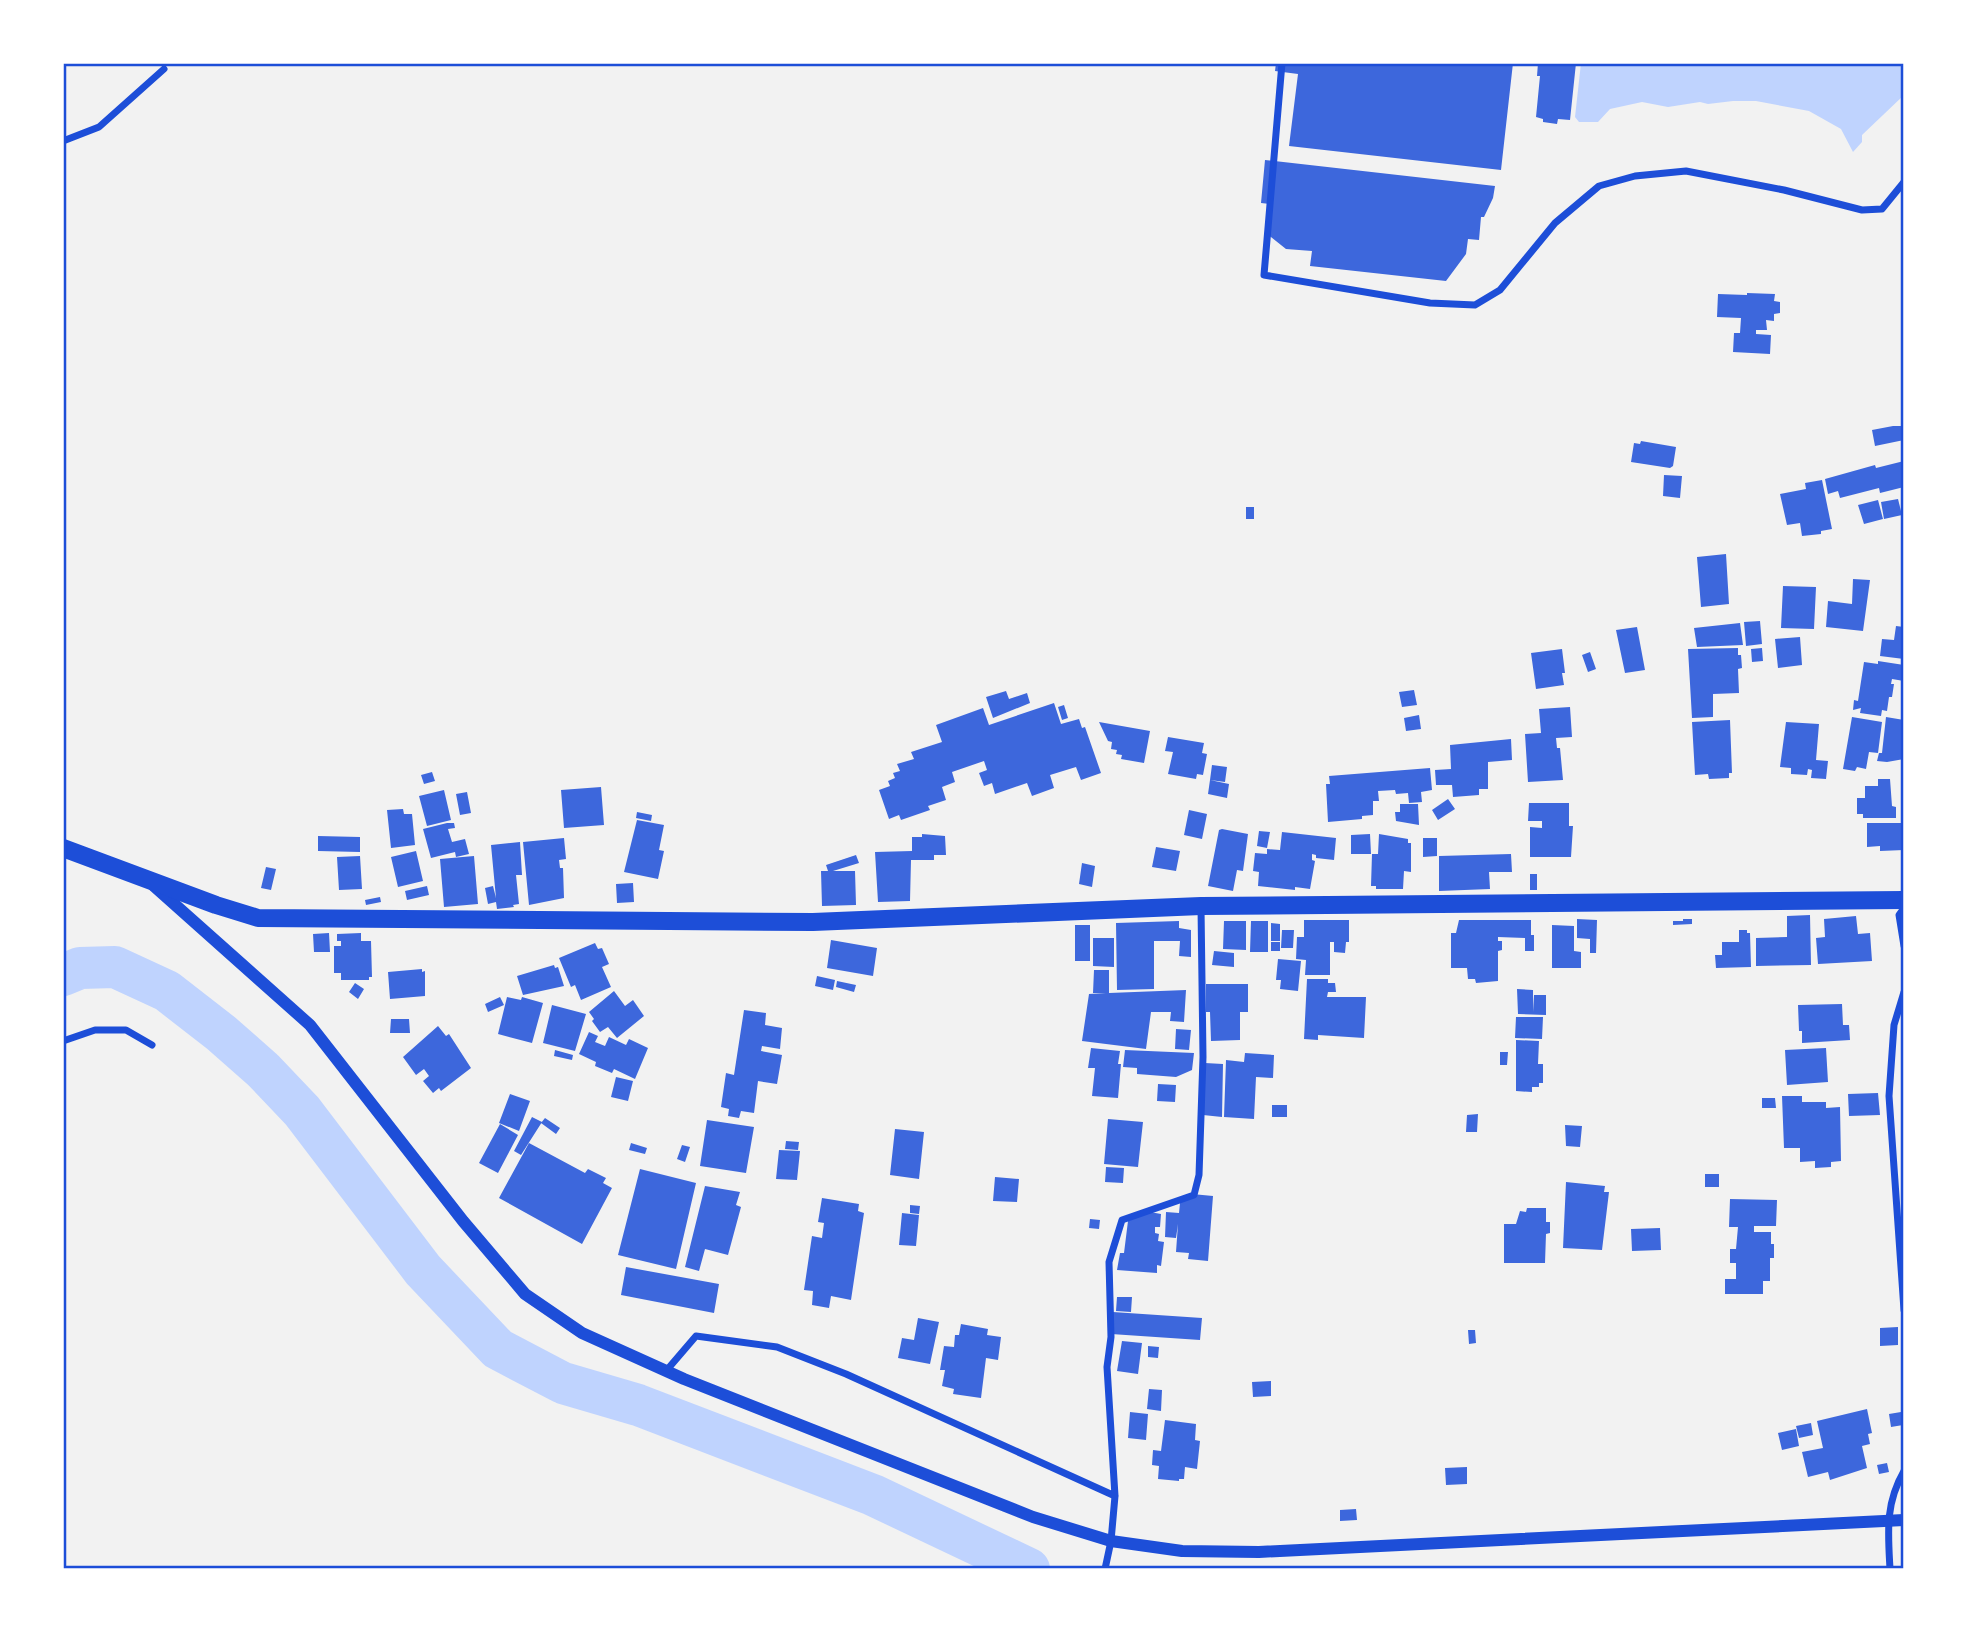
<svg xmlns="http://www.w3.org/2000/svg" width="1967" height="1632" viewBox="0 0 1967 1632" font-family="'PT Sans',sans-serif">
	<rect width="100%" height="100%" fill="#f2f2f2"/>
	<path fill="#bfd3fe" d="M1581,63H1904V95L1862,135V142L1853,152L1841,129L1809,111L1756,101H1733L1708,104L1700,102L1668,107L1642,102L1610,109L1598,122H1579L1575,117Z"/>
	<g fill="none" stroke-linecap="round" stroke-linejoin="round">
		<path stroke="#bfd3fe" stroke-width="42" d="M63,975L80,968L115,967L167,991L221,1033L263,1070L302,1111L423,1270L498,1349L563,1383L638,1405L873,1495L1029,1569"/>
	</g>
	<path fill="#3d67dc" d="M1276,63H1513L1501,170L1289,146L1298,74L1275,71Z
		M1538,63H1576L1570,120L1558,119L1557,124L1543,122V119L1536,117L1540,76H1537Z
		M1265,160L1495,186L1493,198L1484,217H1481L1479,240L1468,239L1466,254L1446,281L1310,266L1312,251L1286,249L1267,234L1270,204L1261,203Z
		M1747,293L1775,294L1774,301L1780,302V313L1774,314V321L1766,320L1767,330H1756V334L1771,335L1770,354L1733,352L1734,333H1740L1741,318L1717,317L1718,294L1747,295Z
		M1893,426H1903L1904,440L1875,446L1872,430Z
		M1641,441L1676,447L1673,466L1670,468L1631,462L1634,443L1640,444Z
		M1904,461V487L1880,493L1879,488L1840,498L1838,491L1828,494L1825,479L1875,465L1876,468Z
		M1664,475L1682,476L1680,498L1663,496Z
		M1822,480L1832,529L1821,531V534L1802,536L1800,523L1787,525L1780,494L1806,489L1805,483Z
		M1898,499L1902,515L1884,519L1881,502Z
		M1878,500L1883,519L1864,524L1858,505Z
		M1246,507H1254V519H1246Z
		M1726,554L1729,604L1701,607L1697,557Z
		M1853,579L1870,580L1863,631L1826,627L1828,601L1852,604Z
		M1783,586L1816,587L1814,629L1781,628Z
		M1760,621L1762,644L1746,646L1744,622Z
		M1740,623L1743,645L1697,647L1694,628Z
		M1896,626L1904,627V659L1880,656L1882,639L1894,640Z
		M1637,627L1645,670L1625,673L1616,630Z
		M1800,637L1802,665L1778,668L1775,639Z
		M1738,648V655H1741L1742,668L1738,669L1739,693L1713,694V717L1692,718L1688,649Z
		M1762,648L1763,661L1752,662L1751,649Z
		M1562,649L1565,673H1562L1564,685L1536,689L1531,653Z
		M1590,652L1596,669L1588,672L1582,655Z
		M1878,661L1904,665V681L1892,679L1891,684H1894L1892,697H1889L1887,711L1882,710L1881,716L1860,713L1861,708L1853,710L1854,700L1858,701L1864,662L1878,664Z
		M1414,690L1417,705L1402,707L1399,692Z
		M1006,691L1009,699L1027,693L1030,703L993,718L986,697Z
		M1054,703L1061,724L1079,719L1082,728L1085,727L1101,773L1081,780L1076,767L1050,775L1054,788L1032,796L1027,783L995,794L992,783L984,786L979,773L987,770L984,761L952,772L955,782L942,787L946,800L928,806L930,810L901,820L899,815L889,819L879,790L890,786L888,781L895,778L893,773L900,771L897,764L914,759L911,752L942,742L936,725L983,708L989,725Z
		M1064,705L1068,718L1062,720L1058,707Z
		M1570,707L1572,737L1556,738L1557,748H1560L1563,780L1528,782L1525,734L1541,733L1539,709Z
		M1419,715L1421,729L1406,731L1404,718Z
		M1852,717L1882,722L1878,753L1869,752L1866,769L1857,767L1855,771L1843,769Z
		M1886,717L1904,720V759L1887,762L1877,761L1879,753H1882Z
		M1730,720L1732,773H1729V778L1709,779L1708,774L1695,775L1692,722Z
		M1099,722L1150,731L1144,763L1121,759L1122,755L1116,754L1117,750L1111,749L1112,742L1108,741Z
		M1786,722L1819,724L1816,760L1828,761L1826,779L1811,778L1812,770L1808,769L1807,775L1791,774V768L1780,767Z
		M1168,737L1204,743L1202,753L1207,754L1203,775L1197,774L1196,779L1168,774L1173,752L1165,751Z
		M1511,739L1512,760L1488,762V789H1479V795L1453,797L1452,785H1436L1435,770L1451,769L1450,745Z
		M1212,765L1227,767L1225,782L1210,780Z
		M1430,768L1432,790L1421,792L1422,802L1409,803L1408,793L1396,794L1395,790L1378,791L1379,801H1373V815L1362,816V819L1328,822L1326,784H1330L1329,776Z
		M432,772L435,781L424,784L421,775Z
		M1878,779H1890L1892,806L1896,807V818H1863V814H1857V798H1865V786H1878Z
		M1210,780L1229,784L1227,798L1208,794Z
		M601,787L604,825L564,828L561,790Z
		M444,790L451,820L427,826L419,796Z
		M467,792L471,813L460,815L456,794Z
		M1448,799L1455,809L1438,820L1432,810Z
		M1529,803H1569V826H1573L1571,857H1530V827L1542,828V821H1528Z
		M1400,804H1418L1419,825L1396,821L1395,812H1400Z
		M403,809L404,814H412L415,845L391,848L387,810Z
		M1189,810L1207,814L1202,839L1184,835Z
		M637,812L652,815L651,821L636,818Z
		M637,820L664,825L659,850L664,851L658,879L624,872Z
		M447,823H454L455,828L448,829L452,842L465,839L469,854L456,857L455,852L431,858L423,829Z
		M1867,823H1903L1904,850L1880,851V846L1867,847Z
		M1222,829L1248,834L1243,871L1237,870L1233,891L1208,886L1219,830Z
		M1259,831L1270,832L1267,848L1257,846Z
		M1282,832L1336,838L1334,860L1316,858V855L1312,854V860L1315,861L1310,889L1295,887V890L1258,886L1259,872L1253,871L1255,853L1267,854V849L1280,850Z
		M922,834L945,836L946,855H934V860H911L910,901L878,902L875,852L912,851V837H922Z
		M1370,834L1371,854H1351V835Z
		M1379,834L1408,839V843H1411V872L1404,871L1403,889H1376V886H1371L1372,854H1378Z
		M318,836L360,837V852L318,851Z
		M564,838L566,859L559,860L560,868H563L564,898L529,905L523,842Z
		M1423,838H1437V856L1423,857Z
		M520,842L522,875H516L519,904L513,905L514,907L497,909L496,902L488,904L485,888L493,886L496,898L491,845Z
		M1156,847L1180,851L1176,871L1152,867Z
		M416,851L423,881L398,887L391,857Z
		M1511,854L1512,872H1489L1490,889L1439,891V856Z
		M856,855L859,863L833,871H855L856,905L822,906L821,871H828L826,865Z
		M360,856L362,889L339,890L337,857Z
		M474,856L478,904L444,907L440,859Z
		M1082,863L1095,866L1092,887L1079,884Z
		M266,867L276,869L271,890L261,888Z
		M1530,874H1537V890H1530Z
		M633,883L634,902L617,903L616,884Z
		M427,886L429,895L407,900L405,891Z
		M380,897L381,902L366,905L365,900Z
		M1810,915L1811,965L1756,966V938L1787,937V916Z
		M1856,916L1858,934L1870,933L1872,961L1818,964L1816,938L1825,937L1824,919Z
		M1577,919L1597,920L1596,953H1590V939L1577,938Z
		M1683,919H1692V924L1673,925V921H1683Z
		M1304,920H1349V942H1346L1345,953L1334,952V942H1330V975H1305L1306,960L1296,959L1297,937H1304Z
		M1459,920H1531V935H1534V951H1525V938L1498,937V941H1502V950L1498,951V981L1476,983L1475,979H1468L1467,968H1451V933H1456Z
		M1179,921V928L1191,930V957L1179,956L1180,941H1154V989L1117,990L1116,923Z
		M1224,921H1246V950L1223,949Z
		M1251,921H1268V952H1250Z
		M1271,923L1280,924V941H1271Z
		M1075,925H1090V961H1075Z
		M1552,925L1574,926V951L1581,952V968H1552Z
		M1282,930H1294L1293,948H1281Z
		M1739,930H1747V933H1750L1751,967L1716,968L1715,955H1722V942H1739Z
		M329,933L330,952H314L313,934Z
		M361,933V941H371L372,977H369V980H341V973H334V946H341V941H337V934Z
		M1093,938H1114V967L1093,966Z
		M831,940L877,948L873,976L827,968Z
		M1271,942H1280V951H1271Z
		M595,943L598,949L602,948L609,964L602,967L611,987L581,1000L575,985L571,987L559,958Z
		M1214,951L1234,953V967L1212,965Z
		M1278,959L1301,961L1298,991L1280,989L1281,980H1276Z
		M554,965L555,968L558,967L564,986L523,995L517,976Z
		M422,969V972L425,971V996L390,999L388,972Z
		M1094,970H1109V993L1186,990L1184,1022L1170,1021L1171,1012H1151L1146,1049L1082,1041L1089,994L1106,993H1093Z
		M817,976L835,980L833,990L815,986Z
		M1307,979H1328V983H1335L1336,992H1328L1327,997H1366L1364,1038L1318,1035V1040L1304,1039Z
		M837,981L856,985L854,992L836,987Z
		M355,983L364,989L358,999L349,992Z
		M1206,984H1248V1012H1240V1040L1211,1041L1210,1012H1206Z
		M1517,989L1533,990V1012L1534,995H1546V1015L1518,1014Z
		M614,991L625,1006L633,1000L644,1016L617,1038L608,1027L600,1032L592,1021L594,1019L589,1012Z
		M500,997L504,1005L488,1012L485,1004Z
		M507,997L521,1000L522,997L543,1003L532,1043L498,1034Z
		M1842,1004L1843,1025H1849L1850,1040L1802,1043V1031H1799L1798,1005Z
		M552,1005L586,1014L575,1051L543,1043Z
		M744,1010L766,1013L765,1025L782,1028L780,1049L762,1046L761,1051L782,1055L777,1084L758,1081L754,1113L741,1111L739,1118L728,1116L729,1109L721,1107L726,1073L734,1075Z
		M1516,1017H1543L1542,1039L1515,1038Z
		M391,1019H409L410,1033H390Z
		M438,1026L446,1036L449,1034L471,1068L441,1091L439,1088L433,1093L423,1081L429,1076L424,1069L416,1075L403,1057Z
		M1176,1029L1191,1030L1189,1050L1175,1049Z
		M589,1032L598,1036L595,1042L605,1046L609,1037L626,1045L629,1039L648,1048L635,1079L614,1069L612,1073L595,1066L596,1062L579,1054Z
		M1516,1040L1539,1041L1538,1064H1543V1083H1539V1087H1532V1092L1516,1091Z
		M1091,1048L1120,1051L1118,1064H1121L1118,1098L1092,1096L1095,1068H1088Z
		M1826,1048L1828,1082L1787,1085L1785,1050Z
		M555,1050L573,1055L572,1060L554,1056Z
		M1125,1050L1194,1053L1192,1070L1176,1077L1137,1074V1068L1123,1067Z
		M1500,1052H1508L1507,1065H1500Z
		M1245,1053L1274,1055L1273,1078L1256,1077L1254,1119L1224,1117L1226,1060L1244,1062Z
		M1205,1063L1223,1064L1222,1117L1203,1115Z
		M616,1077L633,1081L628,1101L611,1097Z
		M1158,1084L1176,1085L1175,1102L1157,1101Z
		M1878,1093L1880,1115L1849,1116L1848,1094Z
		M510,1094L530,1101L519,1131L499,1123Z
		M1782,1096H1802V1102H1826V1108L1840,1107L1841,1161L1831,1162V1167L1815,1168V1161L1800,1162V1148H1784Z
		M1762,1098H1775L1776,1108H1762Z
		M1272,1105H1287V1117H1272Z
		M1478,1114L1477,1132H1466L1467,1115Z
		M532,1117L542,1122L521,1155L514,1151Z
		M545,1118L560,1128L556,1134L541,1123Z
		M1108,1119L1143,1122L1138,1167L1104,1164Z
		M707,1120L754,1127L746,1173L700,1166Z
		M500,1124L518,1135L498,1173L479,1163Z
		M1565,1125L1582,1126L1580,1147L1566,1146Z
		M895,1129L924,1132L919,1179L890,1175Z
		M786,1141L799,1142L798,1150L785,1149Z
		M529,1143L585,1173L588,1169L606,1178L603,1183L612,1188L582,1244L499,1198Z
		M631,1143L647,1148L645,1154L629,1150Z
		M682,1145L690,1147L685,1162L677,1159Z
		M779,1150L800,1151L797,1180L776,1179Z
		M1106,1167L1124,1168L1123,1183L1105,1182Z
		M640,1169L696,1183L676,1269L618,1255Z
		M1705,1174H1719V1187H1705Z
		M995,1177L1019,1179L1017,1202L993,1201Z
		M1566,1182L1605,1186L1604,1192H1609L1602,1250L1563,1248Z
		M705,1186L740,1192L736,1205L741,1207L728,1255L705,1249L699,1271L685,1267Z
		M1192,1194L1213,1196L1208,1261L1188,1259L1189,1253L1176,1252L1178,1224L1176,1238L1165,1237L1166,1212L1179,1213L1180,1203Z
		M822,1198L859,1204L858,1211L864,1213L851,1300L831,1296L829,1308L812,1305L813,1291L804,1290L812,1236L822,1238L824,1223L818,1222Z
		M1730,1199L1777,1200L1776,1226H1754V1232H1771V1244H1774V1258H1770V1281H1763V1294H1725V1279H1736V1263H1730V1249H1736L1738,1227H1729Z
		M910,1205L920,1206L919,1214L910,1213Z
		M1527,1208H1546V1222H1550V1233L1546,1234L1545,1263H1504V1224H1516L1520,1211L1526,1212Z
		M1150,1212L1161,1214L1160,1227H1155V1233L1159,1234L1158,1241L1164,1242L1161,1266L1157,1265V1273L1117,1270L1120,1253H1124L1128,1221Z
		M902,1213L919,1215L916,1246L899,1245Z
		M1090,1219L1100,1220L1099,1229L1089,1228Z
		M1660,1228L1661,1250L1632,1251L1631,1229Z
		M626,1267L719,1284L714,1313L621,1295Z
		M1117,1297H1132L1131,1312L1116,1311Z
		M1113,1312L1202,1318L1200,1340L1111,1334Z
		M918,1318L939,1322L930,1364L898,1358L902,1338L914,1340Z
		M961,1324L988,1329L987,1335L1001,1337L998,1360L986,1358L981,1398L953,1394L954,1389L942,1386L945,1370H940L944,1346L954,1347L955,1335H959Z
		M1898,1327V1345L1880,1346V1328Z
		M1468,1330H1475L1476,1343L1469,1344Z
		M1122,1341L1142,1343L1138,1374L1117,1371Z
		M1148,1346L1159,1347L1158,1358L1148,1357Z
		M1271,1381V1396L1253,1397L1252,1382Z
		M1149,1389L1162,1390L1161,1411L1147,1409Z
		M1867,1409L1872,1433L1868,1434L1870,1444L1862,1446L1867,1468L1830,1480L1828,1472L1808,1477L1802,1452L1823,1448L1817,1421Z
		M1130,1412L1148,1414L1146,1440L1128,1438Z
		M1901,1412L1903,1425L1891,1427L1889,1414Z
		M1165,1420L1196,1424L1195,1440L1200,1441L1197,1469L1185,1467L1184,1479H1179V1481L1158,1479L1159,1466L1152,1465L1153,1450L1161,1451Z
		M1811,1423L1813,1435L1799,1438L1796,1426Z
		M1796,1429L1799,1446L1782,1450L1778,1433Z
		M1887,1463L1889,1472L1879,1474L1877,1465Z
		M1467,1467V1484L1446,1485L1445,1468Z
		M1356,1509L1357,1520L1340,1521V1510Z"/>
	<g fill="none" stroke-linecap="round" stroke-linejoin="round">
		<path stroke="#1d4ed8" stroke-width="7" d="M1282,63L1264,275L1430,303L1475,305L1500,290L1555,223L1599,186L1635,176L1686,171L1784,190L1862,210L1882,209L1904,182
			M63,141L99,127L164,69
			M1904,908L1899,915L1904,946
			M1904,992L1894,1025L1889,1096L1904,1310
			M63,1041L95,1030H126L152,1045
			M666,1371L696,1336L777,1347L846,1374L1115,1496
			M1105,1569L1111,1541L1115,1496L1107,1367L1111,1337L1109,1262L1122,1220L1194,1195L1199,1175L1203,1057L1201,907
			M1890,1569C1888,1532 1885,1504 1904,1471"/>
		<path stroke="#1d4ed8" stroke-width="12" d="M154,886L310,1025L463,1221L525,1294L582,1333L684,1379L1033,1517L1111,1541L1182,1551L1259,1552L1904,1520"/>
		<path stroke="#1d4ed8" stroke-width="18" d="M63,848L216,905L258,918L813,922L1201,906L1904,900"/>
	</g>
	<rect width="1967" height="1632" fill="none" stroke="#ffffff" stroke-width="130"/>
	<rect x="65" y="65" width="1837" height="1502" fill="none" stroke="#1d4ed8" stroke-width="2.5"/>
</svg>
